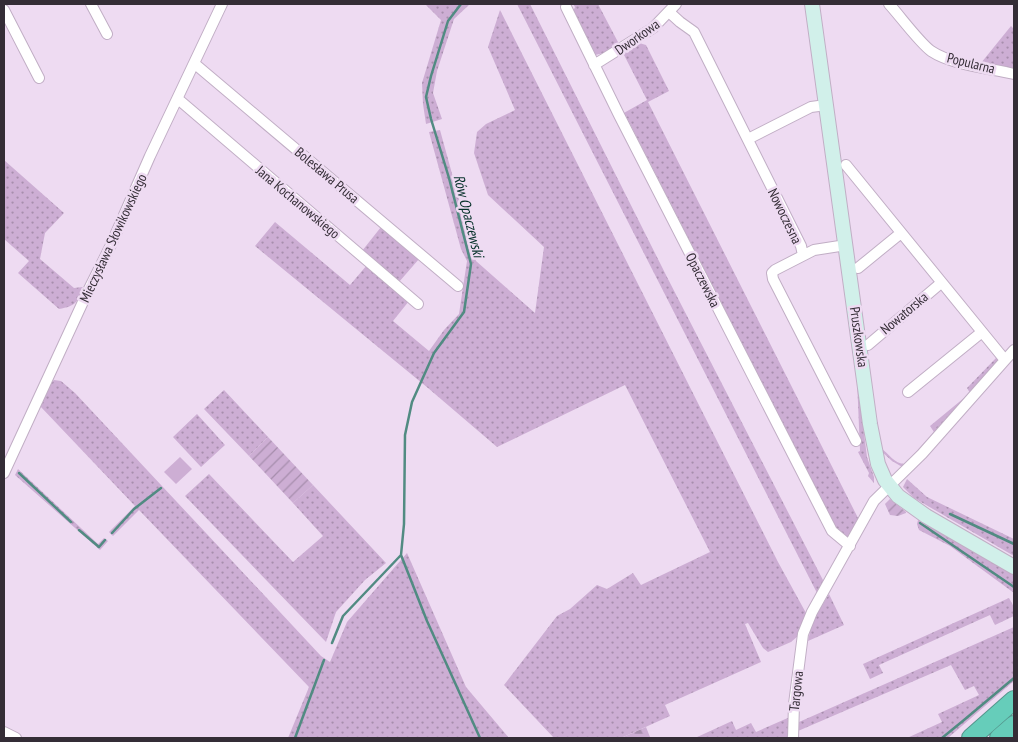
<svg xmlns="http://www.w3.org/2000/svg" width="1018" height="742" viewBox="0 0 1018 742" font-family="'PT Sans Narrow',sans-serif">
	<defs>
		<pattern id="grass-dots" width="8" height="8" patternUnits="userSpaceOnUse" patternTransform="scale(1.25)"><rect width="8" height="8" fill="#cdaed4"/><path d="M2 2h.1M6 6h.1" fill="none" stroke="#a78ead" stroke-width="1.8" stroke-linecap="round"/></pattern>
		<pattern id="forest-firs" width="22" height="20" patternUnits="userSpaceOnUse" patternTransform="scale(1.25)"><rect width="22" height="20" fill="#cdaed4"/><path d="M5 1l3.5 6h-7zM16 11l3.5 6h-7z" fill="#a78ead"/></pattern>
		<pattern id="garden-furrows" width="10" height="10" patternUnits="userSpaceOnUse" patternTransform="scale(1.25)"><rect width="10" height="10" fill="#cdaed4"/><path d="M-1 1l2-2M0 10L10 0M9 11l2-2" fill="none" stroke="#a78ead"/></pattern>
	</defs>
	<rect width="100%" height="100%" fill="#eedbf2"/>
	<path fill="url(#grass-dots)" d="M425,4H470L454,19L437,71L433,93L442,119L426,124L423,104L422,83L441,20Z
		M517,4H530L668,279L824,582L817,593Z
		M573,4H598L619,44L604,53L595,55L572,14L575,7Z
		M500,10L778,562L806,613L798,636L791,642L768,652L763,648L748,623L745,624L761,662L665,705L670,716L621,738H554L504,685L557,616L570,609L597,585L607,589L633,573L641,585L710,552L625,385L497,447L428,388L255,246L275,222L350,285L367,265L409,301L393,321L429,351L444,330L459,314L467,261L461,249L429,132L440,130L476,261L535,313L544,247L488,195L474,153L477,132L486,124L515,110L488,47Z
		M1011,26L1014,29V70L981,63Z
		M639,43L646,45L669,91L648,102L858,518L860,519L848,538L840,536L626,116L622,114L647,100L623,53Z
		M4,160L64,213L45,233L40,259L74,288L83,287C78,302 76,306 59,309L18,273L29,261L4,239Z
		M381,227L419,259L399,282L362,251Z
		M849,324H850L867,457L874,477V483L868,476L869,473L858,452L860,451L857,379Z
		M996,358L1000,362L904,468L892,461L880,450V448C889,453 894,464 905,464L934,432L930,426L970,393L967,388Z
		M54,380L61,381L75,393L321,656L330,662L347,622L407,553L466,687L509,738H288L309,687L139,510L113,536L109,532L135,506L40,406L50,384Z
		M224,390L268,437L249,456L204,409Z
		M197,414L225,445L201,467L173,437Z
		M18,469L98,544L104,538L108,541L100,550L15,475Z
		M209,474L293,562L323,536L293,503L313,485L386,563L365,580L336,612L326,642L185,496Z
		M907,479L927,497L1014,539V556L914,498L903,487Z
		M918,520L922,521L1014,574V593L950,546L919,530L917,524Z
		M829,594L844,625L808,641L812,622Z
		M1009,598L1014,607V616L995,625L990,615L879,665L883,673L870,679L863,664Z
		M1014,627V681L948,738H907L942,722L938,714L979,695L974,686L965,690L951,665L798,731L799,722Z
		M790,717L789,738H695L732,721L736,730L751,723L756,732Z"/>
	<path fill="url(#forest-firs)" d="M646,727L650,737L621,738Z"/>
	<path fill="#cdaed4" d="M180,457L192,469L176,484L164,472Z"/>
	<path fill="url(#garden-furrows)" d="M268,437L313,485L293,503L249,456Z
		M890,499L906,512V513L898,516L890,515L885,504Z"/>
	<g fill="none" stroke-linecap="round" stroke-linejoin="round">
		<path stroke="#518b82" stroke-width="2.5" d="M19,473L71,522
			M950,514L1014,544
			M920,523L1014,587
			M79,530L99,547L105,540
			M112,533L134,509L161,488
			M401,555L427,621L480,738
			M332,643L343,616L401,555L404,524L405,435L412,402L434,353L464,312L471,264L449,178L431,119L426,97L431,76L448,21L461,4
			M964,720L1014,678
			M295,738L324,660
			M942,738L964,720"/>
		<g stroke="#c1aec5" stroke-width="12">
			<path id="street" d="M91,4L107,34
				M889,4C900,16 919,42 931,51C952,65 989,68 1014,74
				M566,7L619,115L832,531L850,546
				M4,10L39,78
				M669,12L680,22L694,32L801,246L803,255
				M195,64L458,286
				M594,65L653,28L676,4
				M178,99L418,304
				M748,139L811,107L826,105
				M846,165L1005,360
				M846,245L814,250L775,270L772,273L773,279L856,441
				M858,268L901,233
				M868,345L941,283
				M908,392L982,332
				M4,473L88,291L110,247L150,156L222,4
				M4,732L16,738
				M793,738L794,704L803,634L812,612L874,501L922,454L1014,350"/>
		</g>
		<g stroke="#c1aec5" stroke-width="16">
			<path id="secondary" d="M812,4L870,424L878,464L885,480L898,496L926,516L1014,567"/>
		</g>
		<g stroke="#54958c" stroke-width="20">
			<path id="highway" d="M971,738L1014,700
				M999,738L1014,725"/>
		</g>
		<use href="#street" stroke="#fff" stroke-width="10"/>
		<use href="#secondary" stroke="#d1f0ea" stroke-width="14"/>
		<use href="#highway" stroke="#66cdba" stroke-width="18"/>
	</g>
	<g text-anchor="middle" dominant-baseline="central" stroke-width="5" stroke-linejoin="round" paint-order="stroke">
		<g font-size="14" fill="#342d36" stroke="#eedbf2">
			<text transform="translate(637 37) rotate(-35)">Dworkowa</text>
			<text transform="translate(971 63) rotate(14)">Popularna</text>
			<text transform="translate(327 175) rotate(40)">Bolesława Prusa</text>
			<text transform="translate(298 202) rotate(40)">Jana Kochanowskiego</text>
			<text transform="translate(785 216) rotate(64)">Nowoczesna</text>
			<text transform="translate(113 238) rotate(-65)">Mieczysława Słowikowskiego</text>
			<text transform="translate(703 280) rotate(63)">Opaczewska</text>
			<text transform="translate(904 313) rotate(-40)">Nowatorska</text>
			<text transform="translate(859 337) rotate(82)">Pruszkowska</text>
			<text transform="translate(796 691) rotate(-84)">Targowa</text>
		</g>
		<g font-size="15" font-style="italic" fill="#06312a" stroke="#eedbf2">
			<text transform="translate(469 216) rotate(76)">Rów Opaczewski</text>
		</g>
	</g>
	<rect width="1018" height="742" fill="none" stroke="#342d36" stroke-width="10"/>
</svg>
